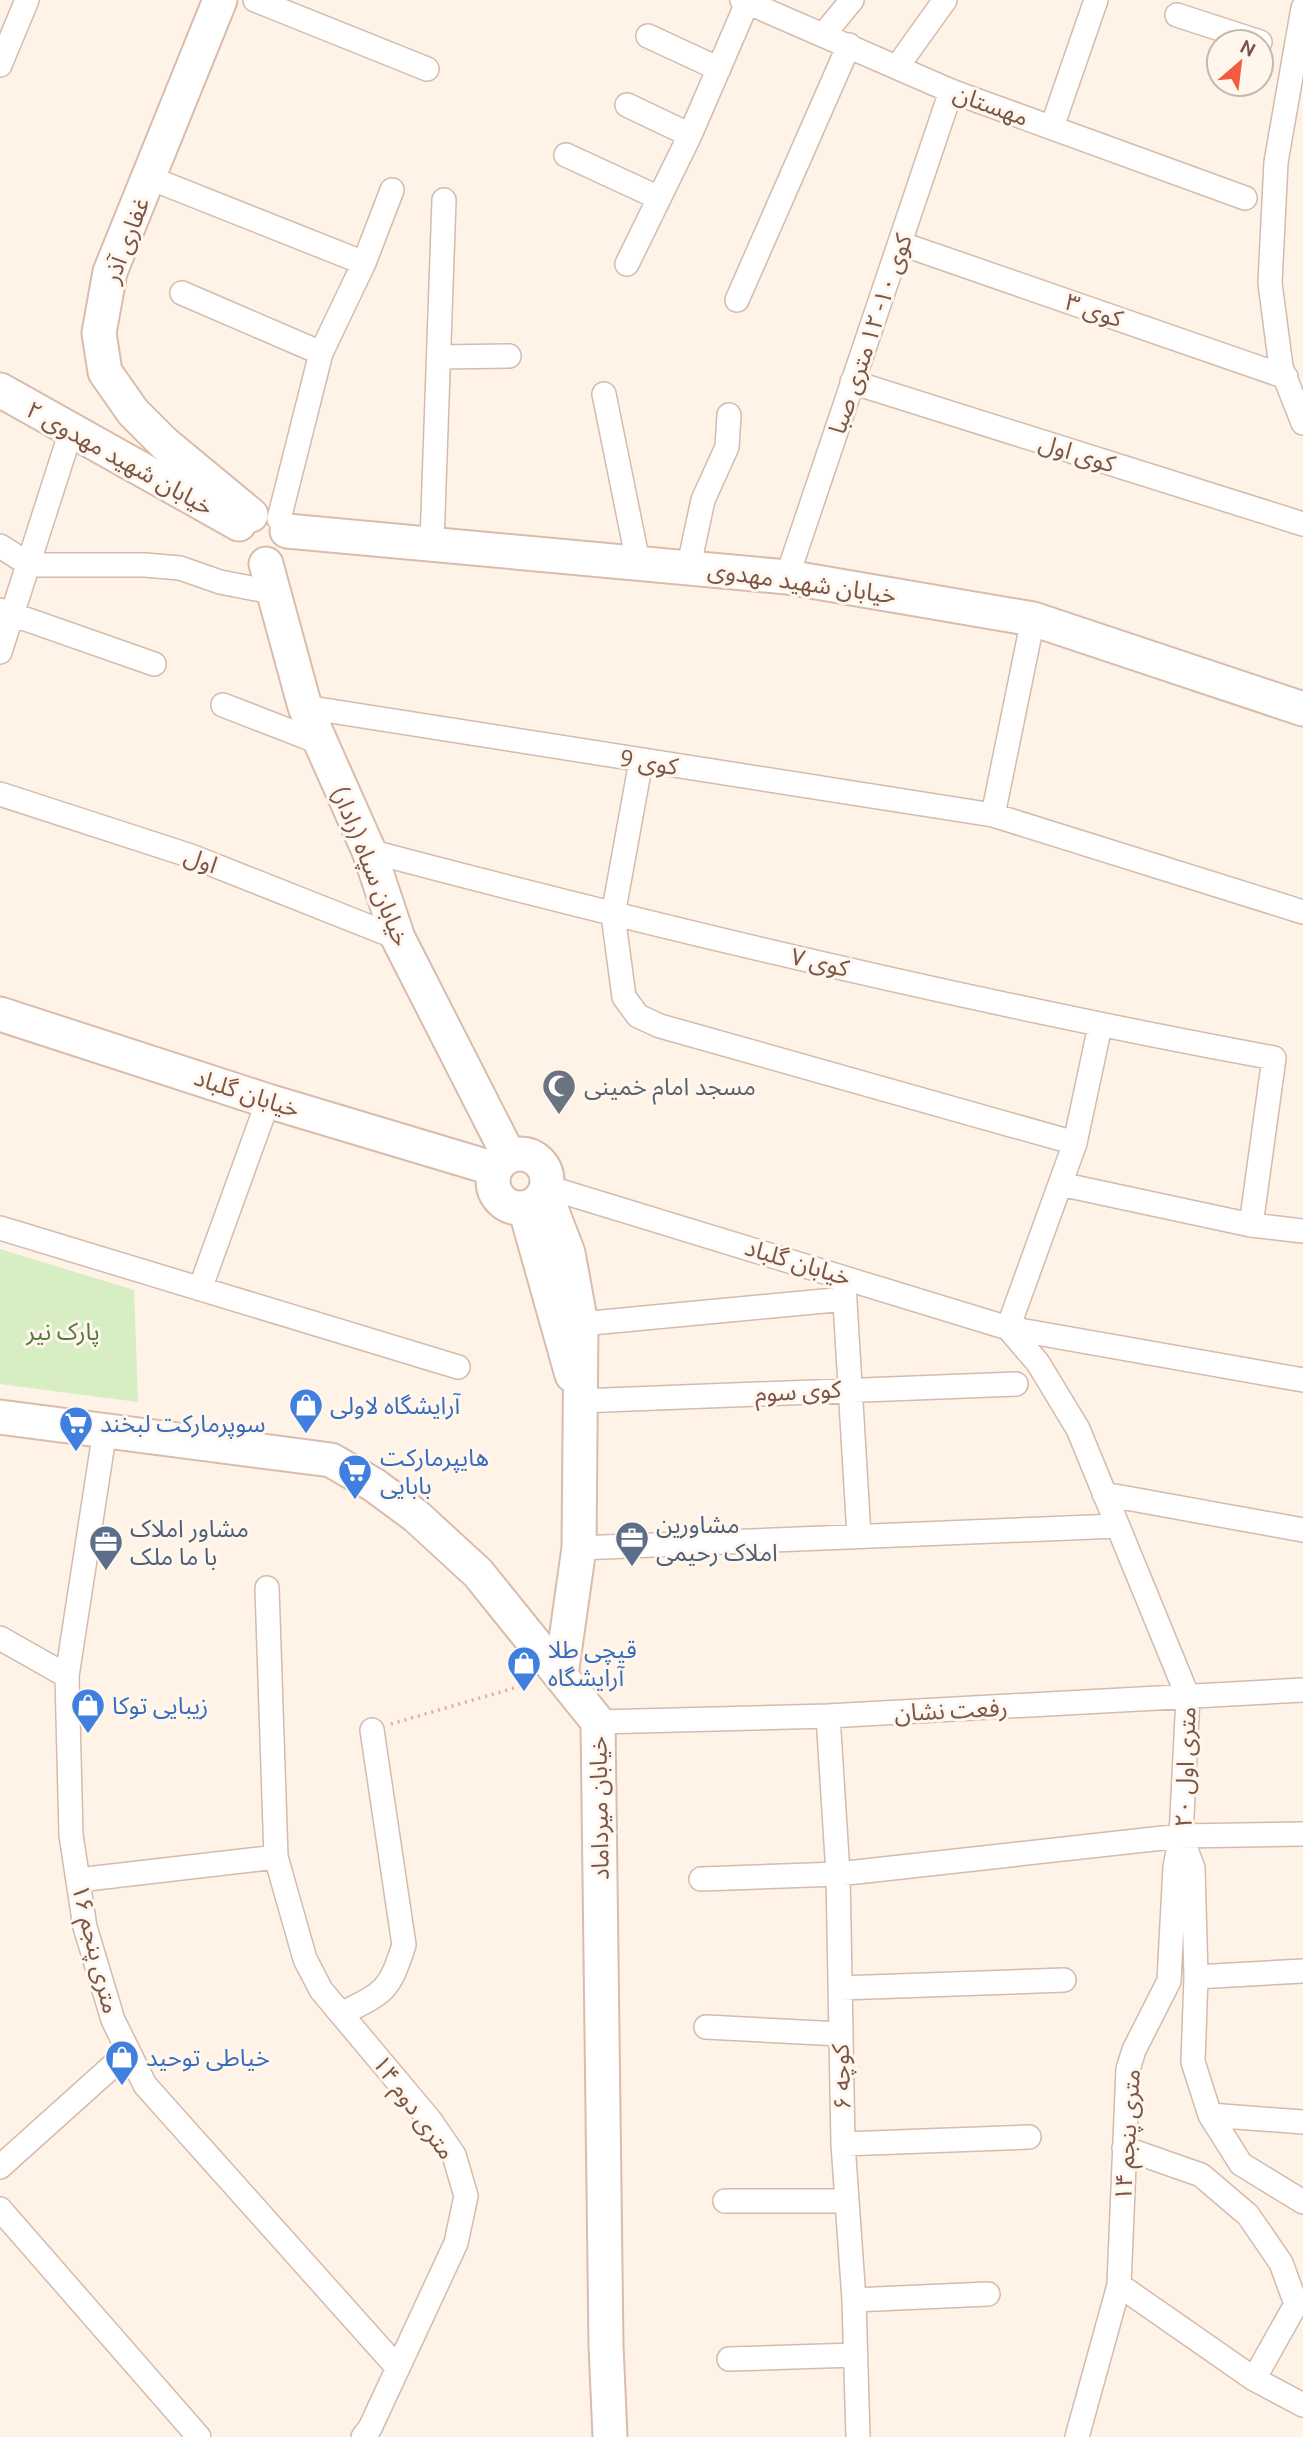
<svg xmlns="http://www.w3.org/2000/svg" width="1303" height="2437" viewBox="0 0 1303 2437" font-family="Ubuntu,'Noto Sans Arabic',sans-serif">
	<rect width="100%" height="100%" fill="#fef3e6"/>
	<path fill="#d7edc2" d="M0,1249L134,1290L138,1402L0,1384Z"/>
	<g fill="none" stroke-linecap="round" stroke-linejoin="round">
		<g stroke="#d4bbad" stroke-width="26">
			<path id="street" d="M255,0L427,69
				M742,0L951,91L1245,198
				M1303,8L1276,162L1270,283L1281,367L1303,423
				M1177,15L1260,42
				M824,34L852,0
				M648,36L719,69
				M0,65L27,0
				M897,67L945,0
				M627,105L690,135
				M1052,127L1096,0
				M566,155L659,198
				M150,178L364,263
				M902,244L1286,377
				M627,264L690,135L747,3
				M182,293L321,353
				M737,300L849,45
				M440,357L509,356
				M852,382L1303,524
				M604,394L638,562
				M279,519L321,353L364,263L392,190
				M432,542L444,200
				M0,546L30,565H145L180,568L220,582L272,592
				M689,565L703,500L727,447L729,415
				M787,577L951,91
				M0,610L154,664
				M0,652L71,431
				M223,705L321,743
				M305,707L993,815L1303,912
				M641,761L613,915L624,997L638,1016L660,1026L1075,1143
				M0,794L191,856L398,938
				M993,815L1033,619
				M369,851C668,930 970,1002 1274,1058L1251,1225
				M1060,1184L1251,1225L1303,1231
				M547,1187L1008,1328L1303,1380
				M0,1228L458,1367
				M844,1285L859,1536
				M200,1289L268,1101
				M581,1324L845,1299
				M1008,1328L1038,1363L1078,1429L1188,1697L1181,1836L1193,1868L1196,1977L1193,2062L1210,2115L1241,2164L1303,2202
				M1008,1328L1075,1143L1100,1026
				M580,1401L1016,1384
				M105,1430L67,1676L71,1835L85,1927L113,2020L145,2085L397,2367
				M1104,1494L1303,1530
				M579,1548L1117,1526
				M267,1588L276,1857L305,1959L321,1990L430,2120L454,2155L466,2196L456,2243L370,2428L363,2437
				M0,1638L67,1676
				M828,1716L838,1874L843,2144L854,2300L858,2437
				M598,1722L828,1716L1303,1690
				M701,1879L838,1874L1181,1836L1303,1834
				M78,1880L276,1857
				M1196,1977L1303,1971
				M841,1988L1064,1980
				M343,2013C385,1992 389,1991 404,1945L372,1730
				M706,2027L840,2034
				M1210,2115L1303,2122
				M843,2144L1029,2137
				M1124,2148L1201,2175L1248,2215L1281,2263L1296,2304L1254,2379
				M0,2167L128,2052
				M725,2201H847
				M0,2209L199,2437
				M1119,2285L1254,2379L1303,2405
				M854,2300L988,2294
				M729,2359L855,2355
				M1077,2437L1119,2285L1128,2069L1134,2050L1169,1981L1175,1867L1181,1836"/>
		</g>
		<g stroke="#d9bcac" stroke-width="37">
			<path id="secondary" d="M220,0L110,272L99,333L105,372L133,412L164,443L251,515
				M0,390L239,524
				M287,531L787,577L1033,619L1303,709
				M266,564L305,707L369,851L398,938L509,1156
				M0,1014L268,1101L495,1169
				M493 1181a27 27 0 1 1 54 0a27 27 0 1 1-54 0Z
				M545,1193L568,1253L581,1324L579,1548L561,1675
				M525,1208L572,1375
				M0,1417L331,1460L374,1485L416,1516L478,1573L598,1722L606,2345L610,2437"/>
		</g>
		<path stroke="#dbb09e" stroke-width="3.5" stroke-dasharray="2 5" stroke-linecap="butt" d="M391,1724L531,1683"/>
		<use href="#street" stroke="#fff" stroke-width="23"/>
		<use href="#secondary" stroke="#fff" stroke-width="33"/>
	</g>
	<defs>
		<g id="mosque-pin" transform="scale(1.75)"><path d="M0 17L-7.5 6A9.5 9.5 0 1 1 7.5 6Z" fill="#6b7280" stroke="#fff7ee"/><path d="M3.5-4.9A6 6 0 1 0 3.5 4.9A5 5 0 1 1 3.5-4.9Z" fill="#fff"/></g>
		<g id="shop-pin" transform="scale(1.75)"><path d="M0 17L-7.5 6A9.5 9.5 0 1 1 7.5 6Z" fill="#3f7fe0" stroke="#fff7ee"/><path d="M-5-2.5h2.3a2.7 3.5 0 0 1 5.4 0H5L5.5 6h-11ZM-1.5-2.5h3a1.5 2.3 0 0 0-3 0Z" fill="#fff"/></g>
		<g id="supermarket-pin" transform="scale(1.75)"><path d="M0 17L-7.5 6A9.5 9.5 0 1 1 7.5 6Z" fill="#3f7fe0" stroke="#fff7ee"/><path d="M-6-5.5h2.5l.6 2H6L4.5 2H-2.5L-4.4-4H-6ZM-1.5 3.2a1.3 1.3 0 1 0 .1 0ZM3 3.2a1.3 1.3 0 1 0 .1 0Z" fill="#fff"/></g>
		<g id="office-pin" transform="scale(1.75)"><path d="M0 17L-7.5 6A9.5 9.5 0 1 1 7.5 6Z" fill="#5c6f8a" stroke="#fff7ee"/><path d="M-6-3h4V-5.5h4V-3h4V5H-6ZM-1-4.5V-3h2v-1.5ZM-6 0V1H6V0Z" fill="#fff"/></g>
	</defs>
	<g fill-rule="evenodd">
		<use href="#mosque-pin" x="559" y="1086"/>
		<use href="#shop-pin" x="306" y="1405"/>
		<use href="#supermarket-pin" x="76" y="1423"/>
		<use href="#supermarket-pin" x="355" y="1471"/>
		<use href="#office-pin" x="632" y="1538"/>
		<use href="#office-pin" x="106" y="1542"/>
		<use href="#shop-pin" x="524" y="1663"/>
		<use href="#shop-pin" x="88" y="1705"/>
		<use href="#shop-pin" x="122" y="2057"/>
	</g>
	<g text-anchor="middle" dominant-baseline="central" stroke-width="6" stroke-linejoin="round" paint-order="stroke">
		<g font-size="24" fill="#7a5648" stroke="#fff7ee">
			<text transform="translate(991 105) rotate(20)">مهستان</text>
			<text transform="translate(126 240) rotate(-69)">غفاری آذر</text>
			<text transform="translate(1094 310) rotate(19)">کوی ۳</text>
			<text transform="translate(870 334) rotate(-71)">کوی ۱۰- ۱۲ متری صبا</text>
			<text transform="translate(1077 453) rotate(17)">کوی اول</text>
			<text transform="translate(120 458) rotate(29)">خیابان شهید مهدوی ۲</text>
			<text transform="translate(802 582) rotate(8)">خیابان شهید مهدوی</text>
			<text transform="translate(649 762) rotate(9)">کوی 9</text>
			<text transform="translate(201 860) rotate(20)">اول</text>
			<text transform="translate(371 866) rotate(68)">خیابان سپاه (رادار)</text>
			<text transform="translate(820 962) rotate(13)">کوی ۷</text>
			<text transform="translate(247 1093) rotate(18)">خیابان گلباد</text>
			<text transform="translate(798 1262) rotate(17)">خیابان گلباد</text>
			<text transform="translate(798 1391) rotate(-3)">کوی سوم</text>
			<text transform="translate(951 1710) rotate(-3)">رفعت نشان</text>
			<text transform="translate(1185 1767) rotate(-88)">۲۰ متری اول</text>
			<text transform="translate(599 1808) rotate(-91)">خیابان میرداماد</text>
			<text transform="translate(96 1949) rotate(76)">۱۶ متری پنجم</text>
			<text transform="translate(841 2077) rotate(-92)">کوچه ۶</text>
			<text transform="translate(414 2107) rotate(54)">۱۴ متری دوم</text>
			<text transform="translate(1127 2135) rotate(-86)">۱۴ متری پنجم</text>
		</g>
		<g font-size="24" fill="#5b616d" stroke="#fff7ee" text-anchor="start">
			<text x="584" y="1086">مسجد امام خمینی</text>
		</g>
		<g font-size="24" fill="#537a3c" stroke="#fff7ee">
			<text x="63" y="1331">پارک نیر</text>
		</g>
		<g font-size="24" fill="#366cbe" stroke="#fff7ee" text-anchor="start">
			<text x="330" y="1405">آرایشگاه لاولی</text>
			<text x="100" y="1423">سوپرمارکت لبخند</text>
			<text x="380" y="1457">هایپرمارکت<tspan x="380" dy="28">بابایی</tspan></text>
			<text x="548" y="1649">قیچی طلا<tspan x="548" dy="28">آرایشگاه</tspan></text>
			<text x="112" y="1705">زیبایی توکا</text>
			<text x="146" y="2057">خیاطی توحید</text>
		</g>
		<g font-size="24" fill="#4e5e75" stroke="#fff7ee" text-anchor="start">
			<text x="656" y="1524">مشاورین<tspan x="656" dy="28">املاک رحیمی</tspan></text>
			<text x="130" y="1528">مشاور املاک<tspan x="130" dy="28">با ما ملک</tspan></text>
		</g>
	</g>
	<g transform="translate(1240 63) rotate(28)"><circle r="33" fill="#fff7ee" stroke="#cab7ac" stroke-width="2"/>
	<path d="M0-5L12 26L0 18L-12 26Z" fill="#f15b42"/>
	<text y="-10" font-size="19" font-weight="bold" text-anchor="middle" fill="#7a5648">N</text>
	</g>
</svg>
